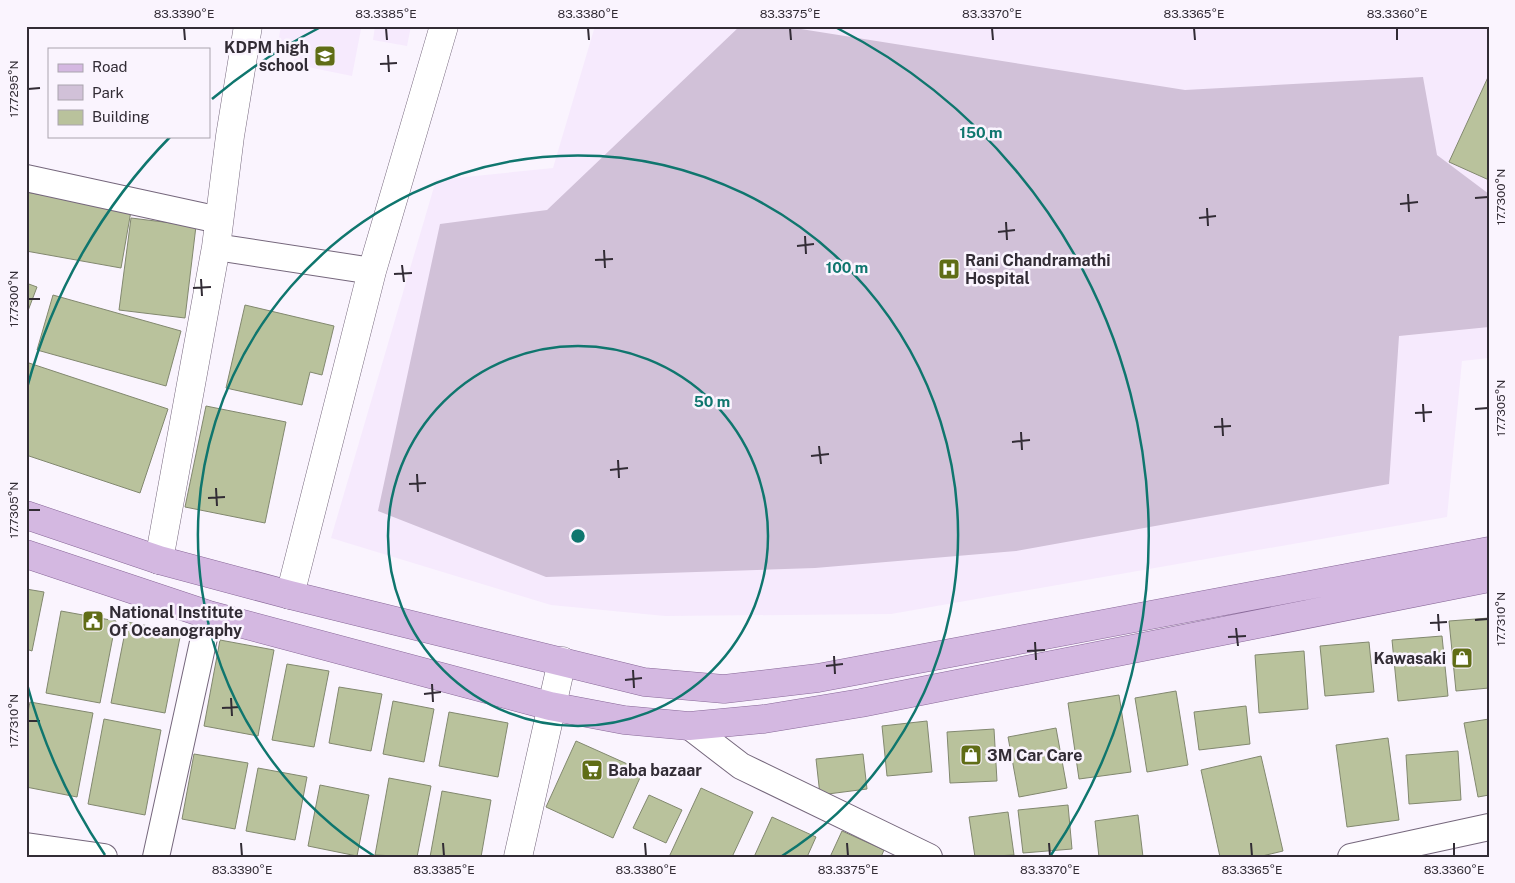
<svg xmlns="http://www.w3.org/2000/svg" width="1515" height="883" viewBox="0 0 1515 883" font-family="'Public Sans',sans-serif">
	<rect width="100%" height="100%" fill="#faf4fe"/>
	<path fill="#f6eafd" d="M281,26H348L361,29L352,76L293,64L296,47L278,43Z
		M375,26H411L407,46L373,40Z
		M595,26H1489V358L1462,361L1447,517L891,614L665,616L551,605L331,538L436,180L553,168Z"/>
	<path fill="#d1c1d8" d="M740,26H782L1185,90L1423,77L1437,155L1489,194V327L1399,336L1389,484L1016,551L815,568L546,577L378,511L440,224L547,210Z"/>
	<path fill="#b9c29c" stroke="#82886f" d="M1489,75V180L1449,162Z
		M26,192L131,211L121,268L26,251Z
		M131,218L196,226L185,318L119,310Z
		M26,283L37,287L26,316Z
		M53,295L181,331L166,386L37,350Z
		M245,305L334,326L322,375L310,372L302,405L226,388Z
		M29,363L168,409L140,493L26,455V372Z
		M206,406L286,422L265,523L185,507Z
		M26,589L44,592L32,651L26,649Z
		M61,611L116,621L100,703L46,693Z
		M1489,618V688L1456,691L1449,621Z
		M127,622L181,632L165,713L111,703Z
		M1442,636L1448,696L1398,701L1392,640Z
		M220,640L274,650L258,736L204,726Z
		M1369,642L1374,692L1325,696L1320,646Z
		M1304,651L1308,709L1259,713L1255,655Z
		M287,664L329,671L314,747L272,740Z
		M339,687L382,694L371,751L329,743Z
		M1176,691L1188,765L1147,772L1135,698Z
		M1119,695L1131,772L1079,779L1068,703Z
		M393,701L434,709L424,762L383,754Z
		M30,702L93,713L77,797L26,787V721Z
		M1246,706L1250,744L1199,750L1194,712Z
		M449,712L508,723L498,777L439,766Z
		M104,719L161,730L145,815L88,804Z
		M1489,719V795L1478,797L1464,723Z
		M927,721L932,772L887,776L882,726Z
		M1056,728L1067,788L1019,797L1008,737Z
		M994,729L997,781L950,783L947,732Z
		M1388,738L1399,820L1347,827L1336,745Z
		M576,741L643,771L613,838L546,807Z
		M1458,751L1461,800L1409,804L1406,755Z
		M194,754L248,763L235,829L182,819Z
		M863,754L867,789L820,795L816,759Z
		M1261,756L1283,851L1258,857H1220L1201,770Z
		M258,768L307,777L295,840L246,831Z
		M389,778L431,786L417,857L375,855Z
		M320,785L369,795L357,856L308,846Z
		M701,788L753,812L732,857H669Z
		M442,791L491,800L481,857H430Z
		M649,795L682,810L666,843L633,828Z
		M1068,805L1072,849L1023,853L1018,810Z
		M1008,812L1014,855L975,857L969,817Z
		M1138,815L1143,857H1099L1095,821Z
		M772,817L816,837L807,857H754Z
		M842,831L884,850L881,857H830Z"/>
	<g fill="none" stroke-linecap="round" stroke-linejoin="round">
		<g stroke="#75677c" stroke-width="28">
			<path id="minor" d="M26,178L219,220
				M216,247L372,271
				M689,726L741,766L929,857
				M26,846L104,857
				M156,857L209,615
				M1351,857L1489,827"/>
		</g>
		<g stroke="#75677c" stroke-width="29">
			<path id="tertiary" d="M159,560L216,247L230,136L248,26
				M290,595L372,271L444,26
				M518,857L562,661"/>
		</g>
		<g stroke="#886898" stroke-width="29">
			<path id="primary" d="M26,515L159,560L290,595L644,682L724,689L818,678L1489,551
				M26,554L209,615L550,706L624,720L689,726L764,719L861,703L1489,578"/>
		</g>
		<use href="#minor" stroke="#fff" stroke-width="26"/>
		<use href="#tertiary" stroke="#fff" stroke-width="28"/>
		<use href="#primary" stroke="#d4b8e1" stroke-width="28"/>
	</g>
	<path fill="none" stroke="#322c35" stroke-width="2" d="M184,28L185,40M386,28L387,40M588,28L589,40M790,28L791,40M992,28L993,40M1194,28L1195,40M1397,28V40M388,55L389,72M380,64L397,63M28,89L40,88M1408,194L1409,212M1475,198L1488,197M1400,204L1418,202M1207,208L1208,226M1199,218L1216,216M1006,222L1007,240M998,232L1015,230M805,236L806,254M797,246L814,244M604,250L605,268M595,260L613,259M402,265L404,282M394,274L412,273M201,279L202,296M193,288L211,287M28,299H40M1423,404L1424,422M1475,409L1488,408M1415,413L1432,412M1222,418L1223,436M1214,427L1231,426M1021,432L1022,450M1012,442L1030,440M819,446L821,464M811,456L829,454M618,460L619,478M610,470L628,468M417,474L418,492M409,484L426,483M216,488L217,506M208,498L225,497M28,510H40M1438,614L1439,631M1475,620L1488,619M1430,623L1447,622M1236,628L1238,646M1228,637L1246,636M1035,642L1036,660M1027,651L1045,650M834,656L835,674M826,666L843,664M633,670L634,688M625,680L642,678M432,684L433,702M424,694L441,692M231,698L232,716M222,708L240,707M28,721H40M241,843L242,856M443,843L444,856M645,843L646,856M847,843L848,856M1049,843L1050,856M1251,843L1252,856M1454,843V856"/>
	<g fill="none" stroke="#0f766e" stroke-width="2.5">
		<circle cx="578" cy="536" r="190"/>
		<path d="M374 856A380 380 0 1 1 782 856"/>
		<path d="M105 855A570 570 0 0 1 27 684M27 388A570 570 0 0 1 171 136M212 99A570 570 0 0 1 319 28M837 28A570 570 0 0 1 1051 855"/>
	</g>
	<defs>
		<g id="school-square" transform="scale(1.125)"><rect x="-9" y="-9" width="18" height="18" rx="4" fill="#606d16" stroke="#faf4fe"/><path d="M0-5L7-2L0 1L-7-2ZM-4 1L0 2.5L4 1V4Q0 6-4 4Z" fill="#fff"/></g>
		<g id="hospital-square" transform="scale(1.125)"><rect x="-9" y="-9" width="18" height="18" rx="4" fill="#606d16" stroke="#faf4fe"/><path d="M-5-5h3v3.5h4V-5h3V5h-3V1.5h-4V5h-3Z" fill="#fff"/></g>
		<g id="civic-square" transform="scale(1.125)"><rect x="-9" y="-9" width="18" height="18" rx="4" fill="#606d16" stroke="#faf4fe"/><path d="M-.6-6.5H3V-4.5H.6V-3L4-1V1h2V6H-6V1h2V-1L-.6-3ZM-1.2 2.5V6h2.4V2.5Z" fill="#fff"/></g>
		<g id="shop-square" transform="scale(1.125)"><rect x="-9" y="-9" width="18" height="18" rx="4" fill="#606d16" stroke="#faf4fe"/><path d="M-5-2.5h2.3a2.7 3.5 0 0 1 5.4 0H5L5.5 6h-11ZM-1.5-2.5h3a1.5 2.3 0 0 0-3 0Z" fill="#fff"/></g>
		<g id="supermarket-square" transform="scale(1.125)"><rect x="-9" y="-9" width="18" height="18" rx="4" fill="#606d16" stroke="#faf4fe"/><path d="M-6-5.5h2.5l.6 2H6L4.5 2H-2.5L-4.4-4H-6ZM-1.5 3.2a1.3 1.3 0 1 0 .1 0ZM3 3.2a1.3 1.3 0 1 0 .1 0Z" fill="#fff"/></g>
	</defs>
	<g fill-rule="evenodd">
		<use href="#school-square" x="325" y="56"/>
		<use href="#hospital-square" x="949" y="269"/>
		<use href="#civic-square" x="93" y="621"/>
		<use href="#shop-square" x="1462" y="658"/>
		<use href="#shop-square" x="971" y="755"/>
		<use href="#supermarket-square" x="592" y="770"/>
	</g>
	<g text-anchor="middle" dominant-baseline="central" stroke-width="5" stroke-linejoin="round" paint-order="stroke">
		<g font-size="16" font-weight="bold" fill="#322c35" stroke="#faf4fe" text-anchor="start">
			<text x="309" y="47" text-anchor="end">KDPM high<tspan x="309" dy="18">school</tspan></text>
			<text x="965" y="260">Rani Chandramathi<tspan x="965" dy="18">Hospital</tspan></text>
			<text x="109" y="612">National Institute<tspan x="109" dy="18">Of Oceanography</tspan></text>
			<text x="1446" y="658" text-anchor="end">Kawasaki</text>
			<text x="987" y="755">3M Car Care</text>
			<text x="608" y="770">Baba bazaar</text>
		</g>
	</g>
	<circle cx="578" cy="536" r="8" fill="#0f766e" stroke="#faf4fe" stroke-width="2.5"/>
	<g font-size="15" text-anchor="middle" font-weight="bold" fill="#0f766e" stroke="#faf4fe" stroke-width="5" stroke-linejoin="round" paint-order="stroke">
		<text x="981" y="138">150 m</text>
		<text x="847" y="273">100 m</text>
		<text x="712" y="407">50 m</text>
	</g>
	<rect width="1515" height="883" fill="none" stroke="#faf4fe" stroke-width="55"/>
	<rect x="48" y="48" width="162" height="90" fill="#faf4fe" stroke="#aaa4ae"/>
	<rect x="58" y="64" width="25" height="8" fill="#d4b8e1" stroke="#aaa4ae"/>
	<text x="92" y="72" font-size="15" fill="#322c35">Road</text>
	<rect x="58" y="85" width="25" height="15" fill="#d1c1d8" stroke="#aaa4ae"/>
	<text x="92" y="98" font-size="15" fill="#322c35">Park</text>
	<rect x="58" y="110" width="25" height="15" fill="#b9c29c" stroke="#aaa4ae"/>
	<text x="92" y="122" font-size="15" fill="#322c35">Building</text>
	<rect x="28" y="28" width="1460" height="828" fill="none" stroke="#322c35" stroke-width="2"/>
	<g font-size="12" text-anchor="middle" fill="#322c35">
		<text x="184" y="18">83.3390°E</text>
		<text x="386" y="18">83.3385°E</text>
		<text x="588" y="18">83.3380°E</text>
		<text x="790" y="18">83.3375°E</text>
		<text x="992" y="18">83.3370°E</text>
		<text x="1194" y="18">83.3365°E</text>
		<text x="1397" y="18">83.3360°E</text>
		<text transform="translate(14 89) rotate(-90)" y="4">17.7295°N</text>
		<text transform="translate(1501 197) rotate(-90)" y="4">17.7300°N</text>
		<text transform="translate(14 299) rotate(-90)" y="4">17.7300°N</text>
		<text transform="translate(1501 408) rotate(-90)" y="4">17.7305°N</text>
		<text transform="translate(14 510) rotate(-90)" y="4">17.7305°N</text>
		<text transform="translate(1501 619) rotate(-90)" y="4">17.7310°N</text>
		<text transform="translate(14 721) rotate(-90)" y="4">17.7310°N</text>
		<text x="242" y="874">83.3390°E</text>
		<text x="444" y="874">83.3385°E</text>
		<text x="646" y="874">83.3380°E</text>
		<text x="848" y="874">83.3375°E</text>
		<text x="1050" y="874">83.3370°E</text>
		<text x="1252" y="874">83.3365°E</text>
		<text x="1454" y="874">83.3360°E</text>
	</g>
</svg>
